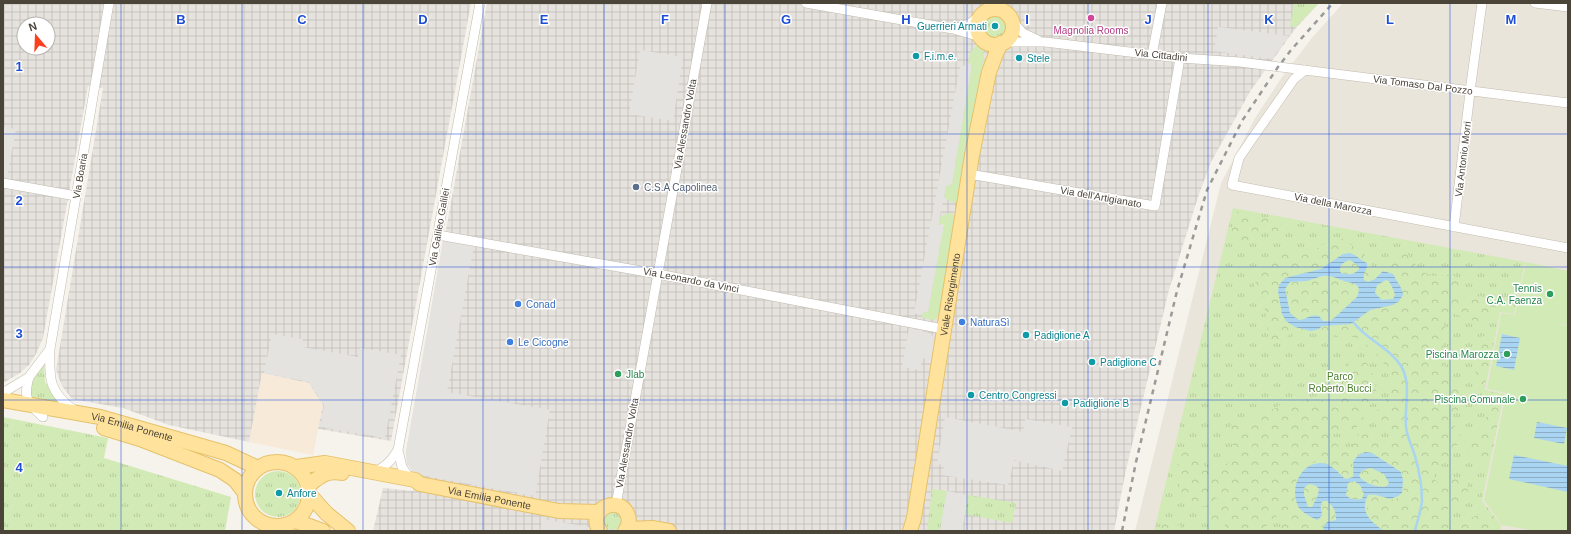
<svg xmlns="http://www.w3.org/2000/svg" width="1571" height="534" viewBox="0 0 1571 534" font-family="Arial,sans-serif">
	<defs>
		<pattern id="industrial-grid" width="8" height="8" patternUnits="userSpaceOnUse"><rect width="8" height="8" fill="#e6e2dd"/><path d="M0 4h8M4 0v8" fill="none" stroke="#c7c3be"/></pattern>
		<pattern id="grass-tufts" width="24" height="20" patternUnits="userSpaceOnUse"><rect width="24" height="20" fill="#d2eab5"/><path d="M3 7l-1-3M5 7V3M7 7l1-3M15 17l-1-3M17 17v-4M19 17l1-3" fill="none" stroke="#b6ca9c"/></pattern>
		<pattern id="forest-crowns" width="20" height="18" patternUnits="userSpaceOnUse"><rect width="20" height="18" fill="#d2eab5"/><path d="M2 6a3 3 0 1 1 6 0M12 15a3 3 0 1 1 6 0" fill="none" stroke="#b6ca9c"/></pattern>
		<pattern id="water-rules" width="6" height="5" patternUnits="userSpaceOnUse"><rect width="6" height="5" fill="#a9d4f2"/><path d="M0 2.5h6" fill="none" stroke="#8caec5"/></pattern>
	</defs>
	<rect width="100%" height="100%" fill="#f6f3ec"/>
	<path fill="#eae5da" d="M1343,3H1568V531H1135L1221,183L1255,118L1282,77L1311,39Z"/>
	<path fill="#f7ead8" d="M262,373L309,383L323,405L313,455L249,442Z"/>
	<path fill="url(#industrial-grid)" fill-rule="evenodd" d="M3,3H471L391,441L318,429L323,405L309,383L262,373L249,442L169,425L123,408L72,399L62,386L56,370L103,88L88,86L43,338L36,354L29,365L20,373L3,383ZM24,24H48V48H24Z
		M487,3H1319L1295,29L1251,90L1211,162L1198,197L1169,290L1126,470L1114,531H373L383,488L413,491L415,474L407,464L406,452Z"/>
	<path fill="url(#grass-tufts)" d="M1294,3H1319L1296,27L1290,26Z
		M982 27a13 13 0 1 1 26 0a13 13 0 1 1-26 0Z
		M1233,208L1525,262L1514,314L1500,312L1485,390L1504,394L1482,501L1501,525L1500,531H1154Z
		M44,363L45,382L61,406L32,401L28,392L30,385Z
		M3,417L108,438L104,458L231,497L225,531H3Z
		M255 494a23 23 0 1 1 46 0a23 23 0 1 1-46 0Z
		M932,489L947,491L940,531H927Z
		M968,495L1016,503L1012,523L964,514Z
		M604 521a9 9 0 1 1 18 0a9 9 0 1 1-18 0Z"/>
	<path fill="url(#forest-crowns)" fill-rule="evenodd" d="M1235,211L1274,220C1281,223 1282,226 1281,234C1275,237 1272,233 1265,233C1256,233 1249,242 1243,247C1237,246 1234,243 1230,238Z
		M1340,238L1344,239C1353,247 1369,256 1372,268L1383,269L1391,253L1399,252L1407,253C1413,262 1422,274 1433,276C1442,277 1453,270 1459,281C1462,286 1461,295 1462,300L1481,296L1487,299L1493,313C1491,315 1489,318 1486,320C1476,325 1461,315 1451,313L1442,319C1447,333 1447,338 1441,352L1446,371L1465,388C1467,403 1462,409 1449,417L1460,435C1456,452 1451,458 1435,467L1434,479L1440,484L1455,477H1463L1467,481L1468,492C1461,501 1455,509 1442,510L1447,523L1465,521L1481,513H1485L1487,507L1501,525L1500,531H1390C1377,527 1365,516 1367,501L1373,496H1379L1387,501L1399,498L1403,492L1404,486L1402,472L1373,452C1364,451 1352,453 1351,464C1350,469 1353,472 1350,477L1346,478C1338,473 1335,466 1326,463C1302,455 1285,491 1299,509C1303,515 1311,518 1316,522L1323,517L1322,506L1324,502H1327L1334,510L1335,519L1327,521L1322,527L1323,531H1278L1284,518L1283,515L1274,517L1262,531H1226L1224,521L1216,524H1212L1209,516L1219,505L1220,500L1216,498L1209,505L1200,507L1193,506L1185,501L1179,488L1180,483L1178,461L1181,455L1187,450C1191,451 1195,450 1198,454C1202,457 1201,461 1203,464C1210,474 1224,468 1231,462C1243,449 1218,430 1239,417L1245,425L1248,424L1253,413L1259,410L1274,409L1283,403H1299L1314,396L1327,403C1340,394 1336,373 1349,363C1368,347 1378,383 1376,396C1375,402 1369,404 1368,409C1364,417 1360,426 1352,430C1345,433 1337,433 1331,434L1338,446L1344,449C1360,445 1355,433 1366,427C1374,429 1379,443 1386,449L1396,442L1395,434L1392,430C1384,429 1376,429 1373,420L1379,407L1390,395L1388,372L1384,364L1377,355L1358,338L1346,336L1339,337L1319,333L1306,334L1294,331L1279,343L1272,340L1268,335L1267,324L1263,297L1254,286L1257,279L1263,273L1266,268V263L1273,249L1284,250L1299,257C1314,252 1324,241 1340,238ZM1349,253L1362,261L1367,267L1363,274L1364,280L1368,282L1375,279L1383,271L1393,274L1395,279L1401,287L1393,305L1370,310L1351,324L1322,326L1315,330L1295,327L1285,321L1282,314L1278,291L1279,285L1285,278L1321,269L1343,254Z
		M1350,260L1359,266V269C1354,275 1349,275 1341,273C1337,266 1344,261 1350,260Z
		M1328,275L1355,284L1359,288V292L1357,297L1331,321H1323L1308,316L1305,319L1298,320C1290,315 1290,311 1288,302C1283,278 1287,284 1306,281C1314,280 1320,276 1328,275Z
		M1386,280H1389C1391,286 1394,289 1395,295L1393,299L1381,300L1375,293L1377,285Z
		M1484,336L1493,345L1484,390L1504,394L1490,460C1479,464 1468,457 1463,448L1467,441L1482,428L1486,419V400L1480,391L1479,380L1475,371L1476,348L1479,337Z
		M1371,468L1384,474L1389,483L1387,486C1380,489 1363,483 1359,476C1361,470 1365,469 1371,468Z
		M1354,481L1360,485L1364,494L1362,499C1354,500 1352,500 1346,495L1348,483Z
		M1309,484L1315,485L1319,489L1318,495L1312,507H1308L1304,495V488Z
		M1162,518C1166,518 1185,528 1188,531H1161Z"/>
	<path fill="#d2eab5" d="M977,45C986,49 985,62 983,71L958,202L954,203L946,199L944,195L946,186L952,184L972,63L968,64L970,53Z
		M949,213L955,215L956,218L938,317L934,320L923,318L921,314L928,311L944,224L938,225L939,217Z
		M1526,262L1568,271V325L1555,323L1568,326V531H1535L1502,525L1484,500L1506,393L1487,389L1501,313L1515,315Z"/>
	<path fill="#e5e3e0" d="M1218,27L1289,36L1272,59L1214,51Z
		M640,50L683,57L673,121L629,114Z
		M972,63L952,184L946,186L938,225L944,224L928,311L921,314L914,313L960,67Z
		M3,127L16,129L7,177H3Z
		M443,240L474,245L447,392L550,410L535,496L415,474L407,464L406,452Z
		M909,328L926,332L932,335L934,339L932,361L922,358L920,370L902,367Z
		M272,334L303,339L302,347L358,357L360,348L401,355L385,438L321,427L324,405L309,382L264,373Z
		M945,417L1023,432L1025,419L1072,427L1062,471L1014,460L1008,485L942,475L944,465L937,464Z
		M947,491L968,495L962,531H940Z
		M542,519L588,527L594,531H540Z"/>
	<path fill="url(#water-rules)" fill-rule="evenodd" d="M1349,253C1357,255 1360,260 1367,263C1368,270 1362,273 1364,280L1368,282L1375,279L1383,271L1393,274L1402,290L1403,295L1399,301L1393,305L1370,310L1351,324L1322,326L1319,329L1311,331L1295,327L1286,321L1282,314L1278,291L1279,285L1285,278L1321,269L1343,254ZM1350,260L1359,266V269C1354,275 1349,275 1341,273C1337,267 1344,261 1350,260ZM1322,276C1330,275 1334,277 1341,280C1350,284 1364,281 1357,297L1331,321H1323L1319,316C1310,314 1306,320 1298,320L1290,313L1285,289L1290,282L1307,281ZM1386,280L1389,281C1391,286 1394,289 1395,295L1393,299L1382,300L1375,293L1377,285Z
		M1502,334L1520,338L1514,370L1496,366Z
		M1537,422L1567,428L1564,444L1534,438Z
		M1365,452L1372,453L1401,472L1403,480L1402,493L1398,496L1390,499C1382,497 1377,494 1368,495C1359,512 1371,522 1384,531H1325L1323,528L1327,522L1336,520C1336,511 1334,507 1327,501C1317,500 1322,510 1322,516L1317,520C1311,517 1303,513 1299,508C1289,491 1299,463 1321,463C1330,463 1338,472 1344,478L1346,479L1353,477C1355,463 1348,460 1365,452ZM1371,468L1384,474L1389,483L1387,486C1380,489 1363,483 1359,476C1361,470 1365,469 1371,468ZM1354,481L1360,485L1364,494L1362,499C1354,500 1351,500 1346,495L1348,483ZM1309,484L1315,485L1319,489L1318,495L1312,507H1308L1304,495V488Z
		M1514,455L1568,466V492L1509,479Z"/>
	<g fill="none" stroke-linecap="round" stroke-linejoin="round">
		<path stroke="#a9d4f2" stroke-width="2.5" d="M1354,323C1367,340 1390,348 1401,366C1412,384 1404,407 1406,427C1407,437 1412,446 1415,456C1419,470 1422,487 1422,501C1421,512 1417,521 1415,531"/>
		<g stroke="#c2bbae" stroke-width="10">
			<path id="minor" d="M806,3L953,29L981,37
				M1535,3L1568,7
				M1011,20L1023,33L1038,40
				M954,29L969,24L981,15
				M1003,42H1045L1180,58L1240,62L1568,103
				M1152,55L1162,3
				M1305,70L1294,79L1252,139L1239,158L1232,185L1568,248
				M969,174L1155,206L1180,58
				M3,183L76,196
				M1454,227L1471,84L1482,3
				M438,235L658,274L943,329
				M29,377C23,399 27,402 43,417
				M3,391H6L29,377L50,349
				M75,411C49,392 49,380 50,349L109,3
				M398,450L402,467L410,479
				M374,473C385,466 392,461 398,450L480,3
				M616,505L707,3"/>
		</g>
		<g stroke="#e6c16a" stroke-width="16">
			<g id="primary">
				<circle cx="995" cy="27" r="18"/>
				<path id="s1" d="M3,400L100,417L226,453L258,468"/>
				<path d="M104,428L140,439L220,470L235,480L245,493"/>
				<circle cx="277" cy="494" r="32"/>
				<path id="s2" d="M296,467L325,463L415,480L420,484L559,511L599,512"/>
				<path d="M309,485C320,476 327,470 342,473"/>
				<path d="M310,495L326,513L348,531"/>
				<path d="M296,521L323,531"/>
				<path d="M627,529L652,528L669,531"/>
				<path d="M600,531C585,509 621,493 628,516C630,522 628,527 625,531"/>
				<path id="s3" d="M910,531L914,518L972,155L989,72L997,51L1001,43"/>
			</g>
		</g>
		<use href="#minor" stroke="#fff" stroke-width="9"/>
		<use href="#primary" stroke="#ffe39c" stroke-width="14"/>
		<path stroke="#9a9a9a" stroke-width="2.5" stroke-dasharray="5 5" stroke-linecap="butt" d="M1122,531L1136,462L1177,291L1207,190L1242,121L1278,67L1291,50L1333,3"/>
	</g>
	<path fill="none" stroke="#1d4ed8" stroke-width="1" stroke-opacity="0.55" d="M121,3V531M242,3V531M363,3V531M483,3V531M604,3V531M725,3V531M846,3V531M967,3V531M1088,3V531M1208,3V531M1329,3V531M1450,3V531M3,134H1568M3,267H1568M3,400H1568"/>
	<circle fill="#d1479c" stroke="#fff" stroke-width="1.5" cx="1091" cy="18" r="4"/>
	<g fill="#0f9aa8" stroke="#fff" stroke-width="1.5">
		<circle cx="995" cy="26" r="4"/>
		<circle cx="916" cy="56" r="4"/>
		<circle cx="1019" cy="58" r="4"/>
		<circle cx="1026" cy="335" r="4"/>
		<circle cx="1092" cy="362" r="4"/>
		<circle cx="971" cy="395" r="4"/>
		<circle cx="1065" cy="403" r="4"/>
		<circle cx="279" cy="493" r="4"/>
	</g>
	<circle fill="#5c6f8a" stroke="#fff" stroke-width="1.5" cx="636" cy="187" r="4"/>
	<g fill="#2e9e5b" stroke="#fff" stroke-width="1.5">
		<circle cx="1550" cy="294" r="4"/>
		<circle cx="1507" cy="354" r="4"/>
		<circle cx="618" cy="374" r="4"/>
		<circle cx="1523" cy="399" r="4"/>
	</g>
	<g fill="#3f7fe0" stroke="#fff" stroke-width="1.5">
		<circle cx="518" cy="304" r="4"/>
		<circle cx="962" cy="322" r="4"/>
		<circle cx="510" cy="342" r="4"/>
	</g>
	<g text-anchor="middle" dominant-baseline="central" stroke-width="3" stroke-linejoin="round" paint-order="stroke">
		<g font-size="10" fill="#0d838f" stroke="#fff" text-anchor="start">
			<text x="987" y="26" text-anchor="end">Guerrieri Armati</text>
			<text x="924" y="56">F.i.m.e.</text>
			<text x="1027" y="58">Stele</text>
			<text x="1034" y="335">Padiglione A</text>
			<text x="1100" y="362">Padiglione C</text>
			<text x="979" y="395">Centro Congressi</text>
			<text x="1073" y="403">Padiglione B</text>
			<text x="287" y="493">Anfore</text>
		</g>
		<g font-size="10" fill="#b23c85" stroke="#fff">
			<text x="1091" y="30">Magnolia Rooms</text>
		</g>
		<g font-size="10" fill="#4b4439" stroke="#fff">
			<text transform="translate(1161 55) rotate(6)">Via Cittadini</text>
			<text transform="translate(1423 85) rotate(7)">Via Tomaso Dal Pozzo</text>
			<text transform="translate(685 124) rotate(-80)">Via Alessandro Volta</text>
			<text transform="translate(1463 159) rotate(-83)">Via Antonio Morri</text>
			<text transform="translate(80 176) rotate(-80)">Via Boaria</text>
			<text transform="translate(1101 197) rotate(10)">Via dell'Artigianato</text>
			<text transform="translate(1333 204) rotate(11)">Via della Marozza</text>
			<text transform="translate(439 227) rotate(-80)">Via Galileo Galilei</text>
			<text transform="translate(691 280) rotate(11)">Via Leonardo da Vinci</text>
			<text stroke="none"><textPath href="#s3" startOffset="240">Viale Risorgimento</textPath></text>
			<text stroke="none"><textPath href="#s1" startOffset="132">Via Emilia Ponente</textPath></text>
			<text transform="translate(627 443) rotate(-80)">Via Alessandro Volta</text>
			<text stroke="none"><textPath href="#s2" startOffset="198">Via Emilia Ponente</textPath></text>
		</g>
		<g font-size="10" fill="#4e5e75" stroke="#fff" text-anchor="start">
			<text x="644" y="187">C.S.A Capolinea</text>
		</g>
		<g font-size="10" fill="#27864d" stroke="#fff" text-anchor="end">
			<text x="1542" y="288">Tennis<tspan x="1542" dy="12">C.A. Faenza</tspan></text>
			<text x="1499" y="354">Piscina Marozza</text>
			<text x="626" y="374" text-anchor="start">Jlab</text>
			<text x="1515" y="399">Piscina Comunale</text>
		</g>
		<g font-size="10" fill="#366cbe" stroke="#fff" text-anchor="start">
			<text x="526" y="304">Conad</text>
			<text x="970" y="322">NaturaSì</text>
			<text x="518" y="342">Le Cicogne</text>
		</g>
		<g font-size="10" fill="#4a7f2a" stroke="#fff">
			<text x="1340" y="376">Parco<tspan x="1340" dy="12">Roberto Bucci</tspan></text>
		</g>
	</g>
	<g font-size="13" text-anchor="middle" font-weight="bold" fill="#1d4ed8" stroke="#fff" stroke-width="3" stroke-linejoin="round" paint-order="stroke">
		<text x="181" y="24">B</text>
		<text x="302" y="24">C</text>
		<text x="423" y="24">D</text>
		<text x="544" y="24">E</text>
		<text x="665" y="24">F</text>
		<text x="786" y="24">G</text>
		<text x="906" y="24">H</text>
		<text x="1027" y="24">I</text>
		<text x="1148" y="24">J</text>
		<text x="1269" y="24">K</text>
		<text x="1390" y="24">L</text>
		<text x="1511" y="24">M</text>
		<text x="19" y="71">1</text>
		<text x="19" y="205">2</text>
		<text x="19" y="338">3</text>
		<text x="19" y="472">4</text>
	</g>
	<rect width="1571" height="534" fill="none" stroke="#4b4439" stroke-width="8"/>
	<g transform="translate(36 36) rotate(341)"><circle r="19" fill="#ffffff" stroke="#b7b4b0"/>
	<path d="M0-3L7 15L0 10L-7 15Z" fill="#fc3f1d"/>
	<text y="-6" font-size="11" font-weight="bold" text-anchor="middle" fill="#4b4439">N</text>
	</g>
</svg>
